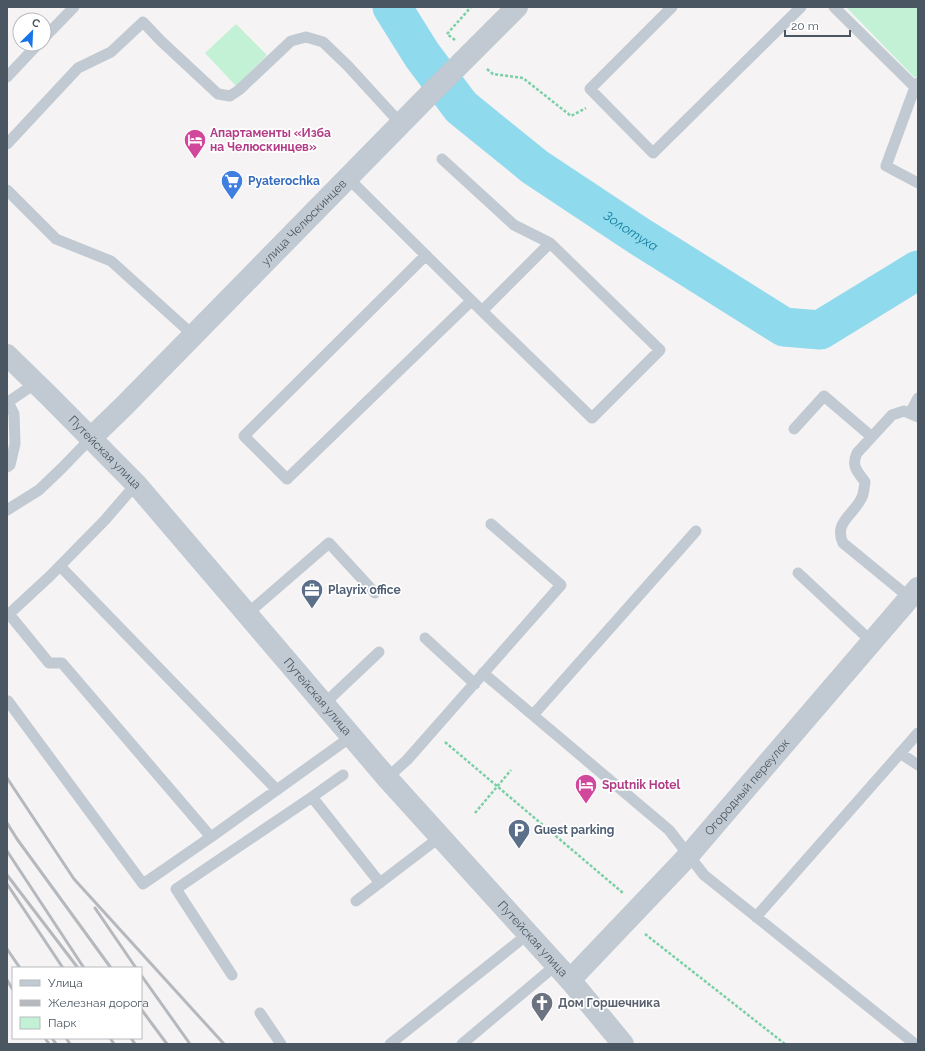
<svg xmlns="http://www.w3.org/2000/svg" width="925" height="1051" viewBox="0 0 925 1051" font-family="Raleway,sans-serif">
	<rect width="100%" height="100%" fill="#f5f3f3"/>
	<path fill="#c3f1d5" d="M846,7H918V75L915,78Z
		M236,24L267,55L236,86L205,53Z"/>
	<g fill="none" stroke-linecap="round" stroke-linejoin="round">
		<path stroke="#90daee" stroke-width="39" id="s1" d="M392,7L422,55L461,107L535,167L639,236L784,327L820,330L918,270"/>
		<path stroke="#7ad0a6" stroke-width="2.5" stroke-dasharray="3 2" stroke-linecap="butt" d="M455,40L447,34L471,7
			M487,69L493,74L523,78L571,116L586,108
			M445,742L623,893
			M475,813L511,770
			M645,934L785,1044"/>
		<path stroke="#c1cad2" stroke-width="11" d="M672,7L590,89L653,153L801,7
			M834,7L915,87
			M44,38L74,7
			M7,77L38,44
			M918,83L915,87L886,166L918,183
			M7,144L78,68L111,52L143,22L161,41L218,94L230,96L239,90L291,41L306,37L323,42L348,66L401,124
			M442,159L514,225L550,243
			M348,178L482,311L592,418L660,350L550,243L482,311
			M7,190L56,239L111,261L193,335
			M426,255L244,436L287,479L471,301
			M910,413L918,398
			M794,429L824,396L872,437
			M7,467L10,465L15,444L14,414L8,402L36,383
			M136,484L105,520L50,576L9,614L49,663H62L211,837L352,736
			M7,510L39,490L62,468L91,438
			M60,566L277,790
			M798,573L872,642
			M910,598L843,543C833,522 855,514 862,497C864,493 864,487 865,482C857,471 851,466 857,453L892,415L904,411L918,417
			M247,614L329,543L375,593
			M425,638L475,684
			M483,673L669,830L704,875L915,1044
			M8,701L143,884L211,837
			M324,704L379,652
			M533,715L696,531
			M900,753L918,765
			M343,775L312,797L380,883
			M387,778L407,760L561,585L491,524
			M356,901L440,837
			M756,917L918,733
			M232,975L176,889L312,797
			M260,1013L281,1044
			M390,1044L528,934
			M462,1044L556,965"/>
		<g stroke="#c1cad2" stroke-width="22">
			<path id="s2" d="M7,355L49,396L136,484L387,778L570,980L623,1044"/>
			<path id="s3" d="M91,438L124,406L426,98L517,7"/>
			<path id="s4" d="M570,980L688,856L918,588"/>
		</g>
		<path stroke="#b5b8bd" stroke-width="3" d="M7,778L74,879L224,1044
			M7,823L17,839L111,968
			M7,851L84,968
			M7,875L78,968
			M7,884L63,968
			M95,908L136,968
			M7,949L20,968
			M141,975L190,1044
			M7,980L13,990
			M141,1009L167,1044
			M45,1038L49,1044
			M52,1038L56,1044
			M66,1038L70,1044
			M110,1038L114,1044
			M131,1038L135,1044"/>
	</g>
	<defs>
		<g id="hotel-pin" transform="scale(1.15)"><path d="M0 17L-7.5 6A9.5 9.5 0 1 1 7.5 6Z" fill="#d1479c" stroke="#fff"/><path d="M-6-4.5h1.5V1H6V5H4.5V3h-9V5H-6ZM-4 0a1.8 1.8 0 1 1 3.6 0ZM.5 0V-2.5h3Q6-2.5 6 0Z" fill="#fff"/></g>
		<g id="supermarket-pin" transform="scale(1.15)"><path d="M0 17L-7.5 6A9.5 9.5 0 1 1 7.5 6Z" fill="#3f7fe0" stroke="#fff"/><path d="M-6-5.5h2.5l.6 2H6L4.5 2H-2.5L-4.4-4H-6ZM-1.5 3.2a1.3 1.3 0 1 0 .1 0ZM3 3.2a1.3 1.3 0 1 0 .1 0Z" fill="#fff"/></g>
		<g id="office-pin" transform="scale(1.15)"><path d="M0 17L-7.5 6A9.5 9.5 0 1 1 7.5 6Z" fill="#5c6f8a" stroke="#fff"/><path d="M-6-3h4V-5.5h4V-3h4V5H-6ZM-1-4.5V-3h2v-1.5ZM-6 0V1H6V0Z" fill="#fff"/></g>
		<g id="parking-pin" transform="scale(1.15)"><path d="M0 17L-7.5 6A9.5 9.5 0 1 1 7.5 6Z" fill="#5c6f8a" stroke="#fff"/><path d="M-3.5-5.5H1a3.5 3.5 0 0 1 0 7H-1V5.5H-3.5ZM-1-3.4V-.6H.8a1.4 1.4 0 0 0 0-2.8Z" fill="#fff"/></g>
		<g id="church-pin" transform="scale(1.15)"><path d="M0 17L-7.5 6A9.5 9.5 0 1 1 7.5 6Z" fill="#6b7280" stroke="#fff"/><path d="M-1.2-6h2.4v3.5h3.3v2.4h-3.3V6h-2.4V-.1h-3.3v-2.4h3.3Z" fill="#fff"/></g>
	</defs>
	<g fill-rule="evenodd">
		<use href="#hotel-pin" x="195" y="140"/>
		<use href="#supermarket-pin" x="232" y="181"/>
		<use href="#office-pin" x="312" y="590"/>
		<use href="#hotel-pin" x="586" y="785"/>
		<use href="#parking-pin" x="519" y="830"/>
		<use href="#church-pin" x="542" y="1003"/>
	</g>
	<g text-anchor="middle" dominant-baseline="central" stroke-width="3.5" stroke-linejoin="round" paint-order="stroke">
		<g font-size="12" font-weight="bold" fill="#b23c85" stroke="#fff" text-anchor="start">
			<text x="210" y="133">Апартаменты «Изба<tspan x="210" dy="14">на Челюскинцев»</tspan></text>
			<text x="602" y="785">Sputnik Hotel</text>
		</g>
		<g font-size="12" font-weight="bold" fill="#366cbe" stroke="#fff" text-anchor="start">
			<text x="248" y="181">Pyaterochka</text>
		</g>
		<g font-size="12" fill="#4a5661" stroke="#fff">
			<text stroke="none"><textPath href="#s3" startOffset="303">улица Челюскинцев</textPath></text>
			<text stroke="none"><textPath href="#s2" startOffset="138">Путейская улица</textPath></text>
			<text stroke="none"><textPath href="#s2" startOffset="462">Путейская улица</textPath></text>
			<text stroke="none"><textPath href="#s4" startOffset="262">Огородный переулок</textPath></text>
			<text stroke="none"><textPath href="#s2" startOffset="786">Путейская улица</textPath></text>
		</g>
		<g font-size="12" font-weight="bold" fill="#4e5e75" stroke="#fff" text-anchor="start">
			<text x="328" y="590">Playrix office</text>
			<text x="534" y="830">Guest parking</text>
		</g>
		<g font-size="12" font-weight="bold" fill="#5b616d" stroke="#fff" text-anchor="start">
			<text x="558" y="1003">Дом Горшечника</text>
		</g>
		<g font-size="13" font-style="italic" fill="#0c7c9b" stroke="#fff">
			<text stroke="none"><textPath href="#s1" startOffset="332">Золотуха</textPath></text>
		</g>
	</g>
	<rect width="925" height="1051" fill="none" stroke="#4a5661" stroke-width="16"/>
	<rect x="12" y="967" width="130" height="72" fill="#ffffff" stroke="#b7bbc0"/>
	<rect x="20" y="980" width="20" height="6" fill="#c1cad2" stroke="#b7bbc0"/>
	<text x="48" y="987" font-size="12" fill="#4a5661">Улица</text>
	<rect x="20" y="1000" width="20" height="6" fill="#b5b8bd" stroke="#b7bbc0"/>
	<text x="48" y="1007" font-size="12" fill="#4a5661">Железная дорога</text>
	<rect x="20" y="1017" width="20" height="12" fill="#c3f1d5" stroke="#b7bbc0"/>
	<text x="48" y="1027" font-size="12" fill="#4a5661">Парк</text>
	<g transform="translate(32 32) rotate(24)"><circle r="19" fill="#ffffff" stroke="#b7bbc0"/>
	<path d="M0-3L7 15L0 10L-7 15Z" fill="#1a73e8"/>
	<text y="-6" font-size="11" font-weight="bold" text-anchor="middle" fill="#4a5661">С</text>
	</g>
	<path d="M785 30v6h65v-6" fill="none" stroke="#4a5661" stroke-width="2"/>
	<text x="791" y="30" font-size="12" fill="#4a5661" stroke="#ffffff" stroke-width="3" paint-order="stroke">20 m</text>
</svg>
